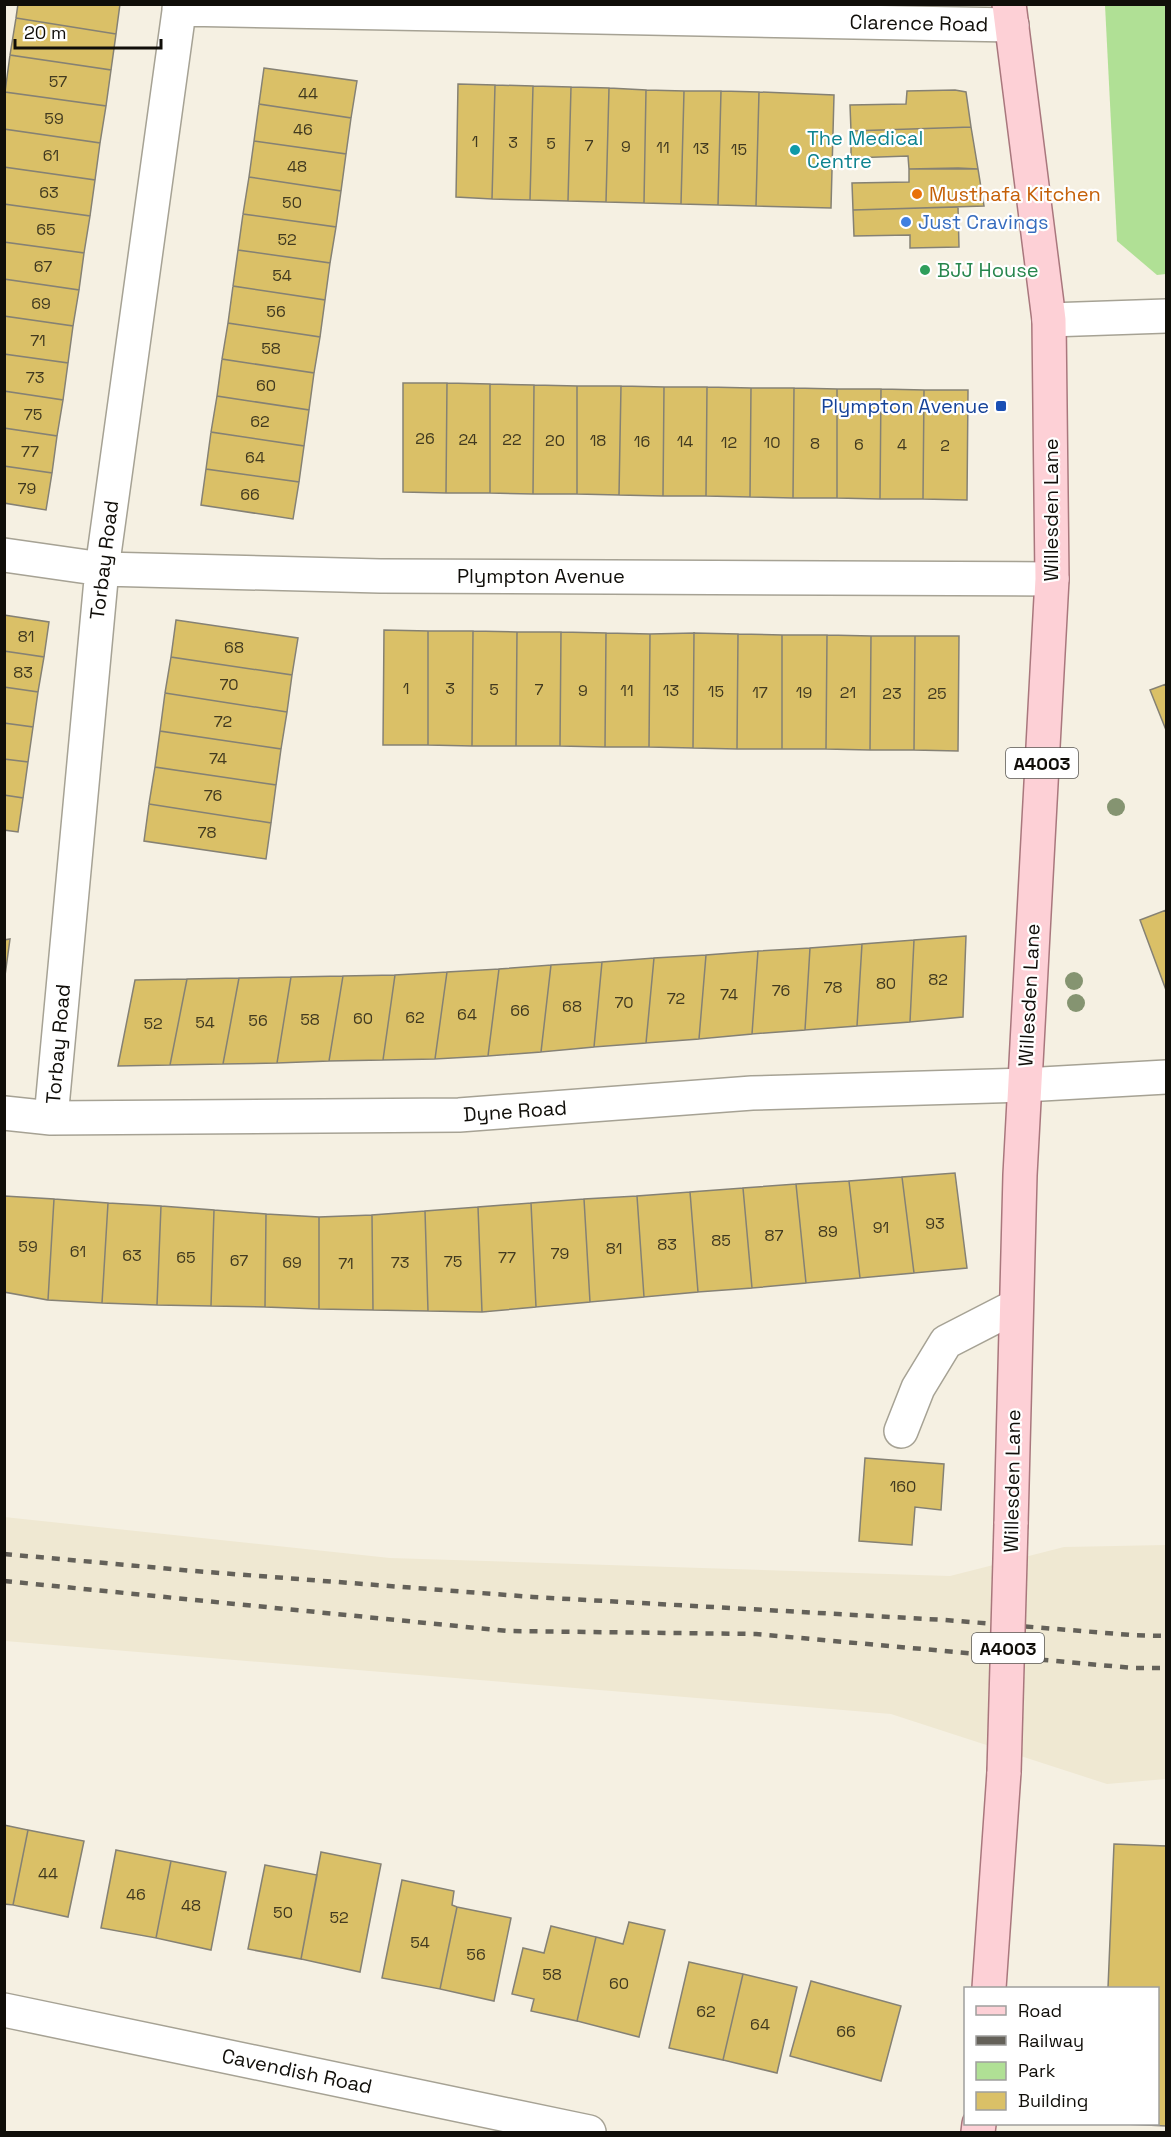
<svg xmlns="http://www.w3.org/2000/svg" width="1171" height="2137" viewBox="0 0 1171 2137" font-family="'Space Grotesk',sans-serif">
	<rect width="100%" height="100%" fill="#f5f0e2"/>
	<path fill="#efe8d2" d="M4,1517L390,1558L950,1576L1064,1547L1166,1545V1779L1107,1784L891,1714L5,1641Z"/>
	<path fill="#b0e095" d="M1105,5H1166V274L1157,275L1117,241Z"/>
	<path fill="#dac067" stroke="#858174" stroke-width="1.5" d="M18,4H120L116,34L16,18Z
		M16,18L116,34L111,70L10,55Z
		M10,55L111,70L106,106L5,92Z
		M264,68L357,81L351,118L259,104Z
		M458,84L495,85L492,199L456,197Z
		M495,85L533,86L530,200L492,199Z
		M533,86L571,87L568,201L530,200Z
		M571,87L609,88L606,202L568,201Z
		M609,88L646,90L644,203L606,202Z
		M646,90L684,91L681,204L644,203Z
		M955,90L966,92L971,127L851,131L850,105L906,104L907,91Z
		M684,91H721L718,205L681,204Z
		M721,91L759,92L756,206L718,205Z
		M5,92L106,106L100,143L4,129Z
		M759,92L834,95L831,208L756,206Z
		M259,104L351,118L346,154L254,141Z
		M971,127L978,169H909L908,156L851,158V131Z
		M4,129L100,143L95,180L4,167Z
		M254,141L346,154L341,191L249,177Z
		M4,167L95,180L90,216L4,204Z
		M958,168L978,169L984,206L853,210L852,183L909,182V169Z
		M249,177L341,191L336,227L243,214Z
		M4,204L90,216L84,253L4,242Z
		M958,207L959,247L910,248V235L854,236L853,210Z
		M243,214L336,227L330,263L238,250Z
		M4,242L84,253L79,290L4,279Z
		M238,250L330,263L325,300L233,286Z
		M4,279L79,290L73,326L4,316Z
		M233,286L325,300L320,337L228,323Z
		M4,316L73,326L68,363L4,354Z
		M228,323L320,337L314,373L222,359Z
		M4,354L68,363L63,400L4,391Z
		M222,359L314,373L309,410L217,396Z
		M403,383H447L446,493L403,492Z
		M447,383L490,384V493H446Z
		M490,384L534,385L533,494L490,493Z
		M534,385L577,386V494H533Z
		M577,386H621L619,495L577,494Z
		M621,386L664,387L663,496L619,495Z
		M664,387H707L706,496H663Z
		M707,387L751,388L750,497L706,496Z
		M751,388H794L793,498L750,497Z
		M794,388L837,389V498H793Z
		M837,389H881L880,499L837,498Z
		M881,389L924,390L923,499H880Z
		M924,390H968L967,500L923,499Z
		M4,391L63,400L57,436L4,428Z
		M217,396L309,410L304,446L211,432Z
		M4,428L57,436L52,473L4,466Z
		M211,432L304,446L299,482L206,469Z
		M4,466L52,473L46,510L4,503Z
		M206,469L299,482L293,519L201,505Z
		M4,615L49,622L44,657L4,651Z
		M176,620L298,638L292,675L171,657Z
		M384,630L428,631V745H383Z
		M428,631H473L472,746L428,745Z
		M473,631L517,632L516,746H472Z
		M517,632H561L560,746H516Z
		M561,632L606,633L605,747L560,746Z
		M606,633L650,634L649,747H605Z
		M694,633L693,748L649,747L650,634Z
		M694,633L738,634L737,749L693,748Z
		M738,634L782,635V749H737Z
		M782,635H827L826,749H782Z
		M827,635L871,636L870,750L826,749Z
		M871,636H915L914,750H870Z
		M915,636H959L958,751L914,750Z
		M4,651L44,657L38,692L4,687Z
		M171,657L292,675L287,712L165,693Z
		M1166,684V730L1150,690Z
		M4,687L38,692L33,727L4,723Z
		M165,693L287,712L281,749L160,731Z
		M4,723L33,727L28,762L4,759Z
		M160,731L281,749L276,785L155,767Z
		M4,759L28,762L23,798L4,795Z
		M155,767L276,785L271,823L149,804Z
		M4,795L23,798L18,832L4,830Z
		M149,804L271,823L266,859L144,841Z
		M1166,910V990L1140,920Z
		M966,936L963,1017L910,1022L914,940Z
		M10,939L4,983V940Z
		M914,940L910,1022L857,1026L862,944Z
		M862,944L857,1026L805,1030L810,948Z
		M810,948L805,1030L752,1034L758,951Z
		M758,951L752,1034L699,1039L706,955Z
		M706,955L699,1039L646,1043L654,958Z
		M654,958L646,1043L594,1047L602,962Z
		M602,962L594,1047L541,1052L551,965Z
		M551,965L541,1052L488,1056L499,969Z
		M499,969L488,1056L435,1059L447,972Z
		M447,972L435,1059L383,1060L395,975Z
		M395,975L383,1060L329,1061L343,976Z
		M343,976L329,1061L277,1063L291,977Z
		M291,977L277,1063L223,1064L239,978Z
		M239,978L223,1064L170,1065L187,979Z
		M187,979L170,1065L118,1066L135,980Z
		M955,1173L967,1268L914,1273L902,1177Z
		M902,1177L914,1273L860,1278L849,1181Z
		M849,1181L860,1278L806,1283L796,1184Z
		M796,1184L806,1283L752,1288L743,1188Z
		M743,1188L752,1288L698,1292L690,1192Z
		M690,1192L698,1292L644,1297L637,1196Z
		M4,1196L54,1199L48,1300L4,1292Z
		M637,1196L644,1297L590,1302L584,1199Z
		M54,1199L108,1203L102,1303L48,1300Z
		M584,1199L590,1302L536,1307L531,1203Z
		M108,1203L161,1206L157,1305L102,1303Z
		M531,1203L536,1307L482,1312L478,1207Z
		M161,1206L214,1210L211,1306L157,1305Z
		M478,1207L482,1312L428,1311L425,1211Z
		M214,1210L266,1214L265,1307L211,1306Z
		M425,1211L428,1311L373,1310L372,1215Z
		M266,1214L319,1217V1309L265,1307Z
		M372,1215L373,1310L319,1309V1217Z
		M865,1458L944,1464L941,1510L915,1507L912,1545L859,1541Z
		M4,1825L28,1830L13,1905L4,1904Z
		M28,1830L84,1841L68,1917L13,1905Z
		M1114,1844L1166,1846V2126L1125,2124H1158V1988H1108Z
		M116,1850L171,1861L156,1938L101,1928Z
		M321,1852L381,1864L360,1972L301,1959Z
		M171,1861L226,1872L211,1950L156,1938Z
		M265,1865L317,1875L301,1959L248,1949Z
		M402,1880L454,1891L452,1905L457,1907L440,1989L382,1978Z
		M457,1907L511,1918L494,2001L440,1989Z
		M629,1922L665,1930L639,2037L577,2021L596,1937L623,1944Z
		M551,1926L596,1937L577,2021L531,2011L534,1999L512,1994L523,1948L544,1953Z
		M689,1962L743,1974L723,2060L669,2048Z
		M743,1974L797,1987L777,2073L723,2060Z
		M811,1981L901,2006L881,2081L790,2056Z"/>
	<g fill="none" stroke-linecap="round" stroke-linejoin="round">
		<g stroke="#a6a294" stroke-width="36">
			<path id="minor" d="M179,9L1012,25
				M1049,320L1166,316
				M4,555L102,569L380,576L1052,579
				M4,1113L51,1118L459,1115L752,1093L1024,1085L1166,1077
				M51,1118L102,569L180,4
				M901,1431L918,1388L946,1342L1016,1306
				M4,2010L589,2132"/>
		</g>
		<g stroke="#a9777d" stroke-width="36">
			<path id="major" d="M1009,4L1049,320L1052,579L1020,1175L1011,1524
				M989,1988L1004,1772
				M978,2132L979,2124"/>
		</g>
		<use href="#minor" stroke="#fff" stroke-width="33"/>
		<use href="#major" stroke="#fdd0d6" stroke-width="33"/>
		<path stroke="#646159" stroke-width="4.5" stroke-dasharray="8 8" stroke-linecap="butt" d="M4,1554L194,1571L533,1597L945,1620L1131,1635L1166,1636
			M4,1581L507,1631L756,1634L1133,1668H1166"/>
		<g stroke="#a9777d" stroke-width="36" stroke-linecap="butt">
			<path id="major-bridge" d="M1004,1772L1011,1524"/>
		</g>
		<use href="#major-bridge" stroke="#fdd0d6" stroke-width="33"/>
	</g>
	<g fill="#859471">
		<circle cx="1116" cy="807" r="9"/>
		<circle cx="1074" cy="981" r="9"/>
		<circle cx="1076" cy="1003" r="9"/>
	</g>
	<circle fill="#0f9aa8" stroke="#fff" stroke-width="2" cx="795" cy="150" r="6"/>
	<circle fill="#e8710a" stroke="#fff" stroke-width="2" cx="917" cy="194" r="6"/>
	<circle fill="#3f7fe0" stroke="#fff" stroke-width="2" cx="906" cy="222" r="6"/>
	<circle fill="#2e9e5b" stroke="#fff" stroke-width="2" cx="925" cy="270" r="6"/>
	<rect fill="#1a4fb4" stroke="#fff" stroke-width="2" x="995" y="400" width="12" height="12" rx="3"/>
	<g text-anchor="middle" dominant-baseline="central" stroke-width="4.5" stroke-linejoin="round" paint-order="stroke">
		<g font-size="16" fill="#423a20">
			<text x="58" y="81">57</text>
			<text x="308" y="93">44</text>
			<text x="54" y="118">59</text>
			<text x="303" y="129">46</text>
			<text x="475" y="141">1</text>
			<text x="513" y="142">3</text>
			<text x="551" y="143">5</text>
			<text x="589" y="145">7</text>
			<text x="626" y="146">9</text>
			<text x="663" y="147">11</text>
			<text x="701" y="148">13</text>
			<text x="739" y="149">15</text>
			<text x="51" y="155">61</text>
			<text x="297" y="166">48</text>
			<text x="49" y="192">63</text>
			<text x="292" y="202">50</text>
			<text x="46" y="229">65</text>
			<text x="287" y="239">52</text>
			<text x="43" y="266">67</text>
			<text x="282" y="275">54</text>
			<text x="41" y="303">69</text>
			<text x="276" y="311">56</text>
			<text x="38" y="340">71</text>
			<text x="271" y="348">58</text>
			<text x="35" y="377">73</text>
			<text x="266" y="385">60</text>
			<text x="33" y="414">75</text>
			<text x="260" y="421">62</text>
			<text x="425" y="438">26</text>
			<text x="468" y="439">24</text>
			<text x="512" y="439">22</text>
			<text x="555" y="440">20</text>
			<text x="598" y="440">18</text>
			<text x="642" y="441">16</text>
			<text x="685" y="441">14</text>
			<text x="729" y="442">12</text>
			<text x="772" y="442">10</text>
			<text x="815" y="443">8</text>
			<text x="859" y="444">6</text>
			<text x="902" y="444">4</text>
			<text x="945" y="445">2</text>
			<text x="30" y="451">77</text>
			<text x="255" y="457">64</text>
			<text x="27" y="488">79</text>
			<text x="250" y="494">66</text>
			<text x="26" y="636">81</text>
			<text x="234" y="647">68</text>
			<text x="23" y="672">83</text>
			<text x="229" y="684">70</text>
			<text x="406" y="688">1</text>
			<text x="450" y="688">3</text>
			<text x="494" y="689">5</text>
			<text x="539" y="689">7</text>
			<text x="583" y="690">9</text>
			<text x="627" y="690">11</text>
			<text x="671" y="690">13</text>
			<text x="716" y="691">15</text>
			<text x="760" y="692">17</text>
			<text x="804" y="692">19</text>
			<text x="848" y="692">21</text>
			<text x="892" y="693">23</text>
			<text x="937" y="693">25</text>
			<text x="223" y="721">72</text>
			<text x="218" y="758">74</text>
			<text x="213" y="795">76</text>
			<text x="207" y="832">78</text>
			<text x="938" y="979">82</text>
			<text x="886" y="983">80</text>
			<text x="833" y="987">78</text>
			<text x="781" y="990">76</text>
			<text x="729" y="994">74</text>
			<text x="676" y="998">72</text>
			<text x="624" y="1002">70</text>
			<text x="572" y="1006">68</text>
			<text x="520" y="1010">66</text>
			<text x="467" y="1014">64</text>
			<text x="415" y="1017">62</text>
			<text x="363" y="1018">60</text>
			<text x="310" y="1019">58</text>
			<text x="258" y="1020">56</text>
			<text x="205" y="1022">54</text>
			<text x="153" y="1023">52</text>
			<text x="935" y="1223">93</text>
			<text x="881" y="1227">91</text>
			<text x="828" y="1231">89</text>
			<text x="774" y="1235">87</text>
			<text x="721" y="1240">85</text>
			<text x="667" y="1244">83</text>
			<text x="28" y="1246">59</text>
			<text x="614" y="1248">81</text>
			<text x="78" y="1251">61</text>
			<text x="560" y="1253">79</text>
			<text x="132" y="1255">63</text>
			<text x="186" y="1257">65</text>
			<text x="507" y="1257">77</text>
			<text x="239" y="1260">67</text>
			<text x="453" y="1261">75</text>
			<text x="292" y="1262">69</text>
			<text x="400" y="1262">73</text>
			<text x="346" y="1263">71</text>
			<text x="903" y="1486">160</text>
			<text x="48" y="1873">44</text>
			<text x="136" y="1894">46</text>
			<text x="191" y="1905">48</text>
			<text x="283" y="1912">50</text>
			<text x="339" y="1917">52</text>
			<text x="420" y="1942">54</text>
			<text x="476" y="1954">56</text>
			<text x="552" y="1974">58</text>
			<text x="619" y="1983">60</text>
			<text x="706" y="2011">62</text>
			<text x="760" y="2024">64</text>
			<text x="846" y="2031">66</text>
		</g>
		<g fill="#fff" stroke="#585653" stroke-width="1.5">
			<rect x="1006" y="748" width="72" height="30" rx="4.5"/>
			<rect x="972" y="1633" width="72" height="30" rx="4.5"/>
		</g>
		<g font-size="18" font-weight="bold" fill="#100e09">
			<text x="1042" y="763">A4003</text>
			<text x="1008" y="1648">A4003</text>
		</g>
		<g font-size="20" fill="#100e09" stroke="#fff">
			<text transform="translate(919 23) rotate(1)">Clarence Road</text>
			<text transform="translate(1051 510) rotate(-90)">Willesden Lane</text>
			<text transform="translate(104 560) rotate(-83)">Torbay Road</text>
			<text x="541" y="576">Plympton Avenue</text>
			<text transform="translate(1029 995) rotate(-87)">Willesden Lane</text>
			<text transform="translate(58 1044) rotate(-85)">Torbay Road</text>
			<text transform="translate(515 1111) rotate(-4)">Dyne Road</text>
			<text transform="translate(1012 1481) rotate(-89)">Willesden Lane</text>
			<text transform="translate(297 2071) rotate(12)">Cavendish Road</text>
		</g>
		<g font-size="20" fill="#0d838f" stroke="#fff" text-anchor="start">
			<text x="807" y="138">The Medical<tspan x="807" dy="23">Centre</tspan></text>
		</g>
		<g font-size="20" fill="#c56008" stroke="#fff" text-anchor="start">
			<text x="929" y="194">Musthafa Kitchen</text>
		</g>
		<g font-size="20" fill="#366cbe" stroke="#fff" text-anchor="start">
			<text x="918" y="222">Just Cravings</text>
		</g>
		<g font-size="20" fill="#27864d" stroke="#fff" text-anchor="start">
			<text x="937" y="270">BJJ House</text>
		</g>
		<g font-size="20" fill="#164399" stroke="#fff" text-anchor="end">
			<text x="989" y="406">Plympton Avenue</text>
		</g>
	</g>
	<rect width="1171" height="2137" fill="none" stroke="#100e09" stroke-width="12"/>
	<rect x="964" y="1987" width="195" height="138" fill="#ffffff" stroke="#9f9f9d" stroke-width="1.5"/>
	<rect x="976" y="2006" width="30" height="9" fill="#fdd0d6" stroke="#9f9f9d" stroke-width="1.5"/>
	<text x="1018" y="2017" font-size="18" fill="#100e09">Road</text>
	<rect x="976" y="2036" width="30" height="9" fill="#646159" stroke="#9f9f9d" stroke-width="1.5"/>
	<text x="1018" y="2047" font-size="18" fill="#100e09">Railway</text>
	<rect x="976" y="2062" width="30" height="18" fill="#b0e095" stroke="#9f9f9d" stroke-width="1.5"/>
	<text x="1018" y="2077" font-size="18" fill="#100e09">Park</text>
	<rect x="976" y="2092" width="30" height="18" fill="#dac067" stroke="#9f9f9d" stroke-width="1.5"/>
	<text x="1018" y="2107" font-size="18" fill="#100e09">Building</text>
	<path d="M15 39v9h146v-9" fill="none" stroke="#100e09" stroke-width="3"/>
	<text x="24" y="39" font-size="18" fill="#100e09" stroke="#ffffff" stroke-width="4.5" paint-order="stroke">20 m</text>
</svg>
